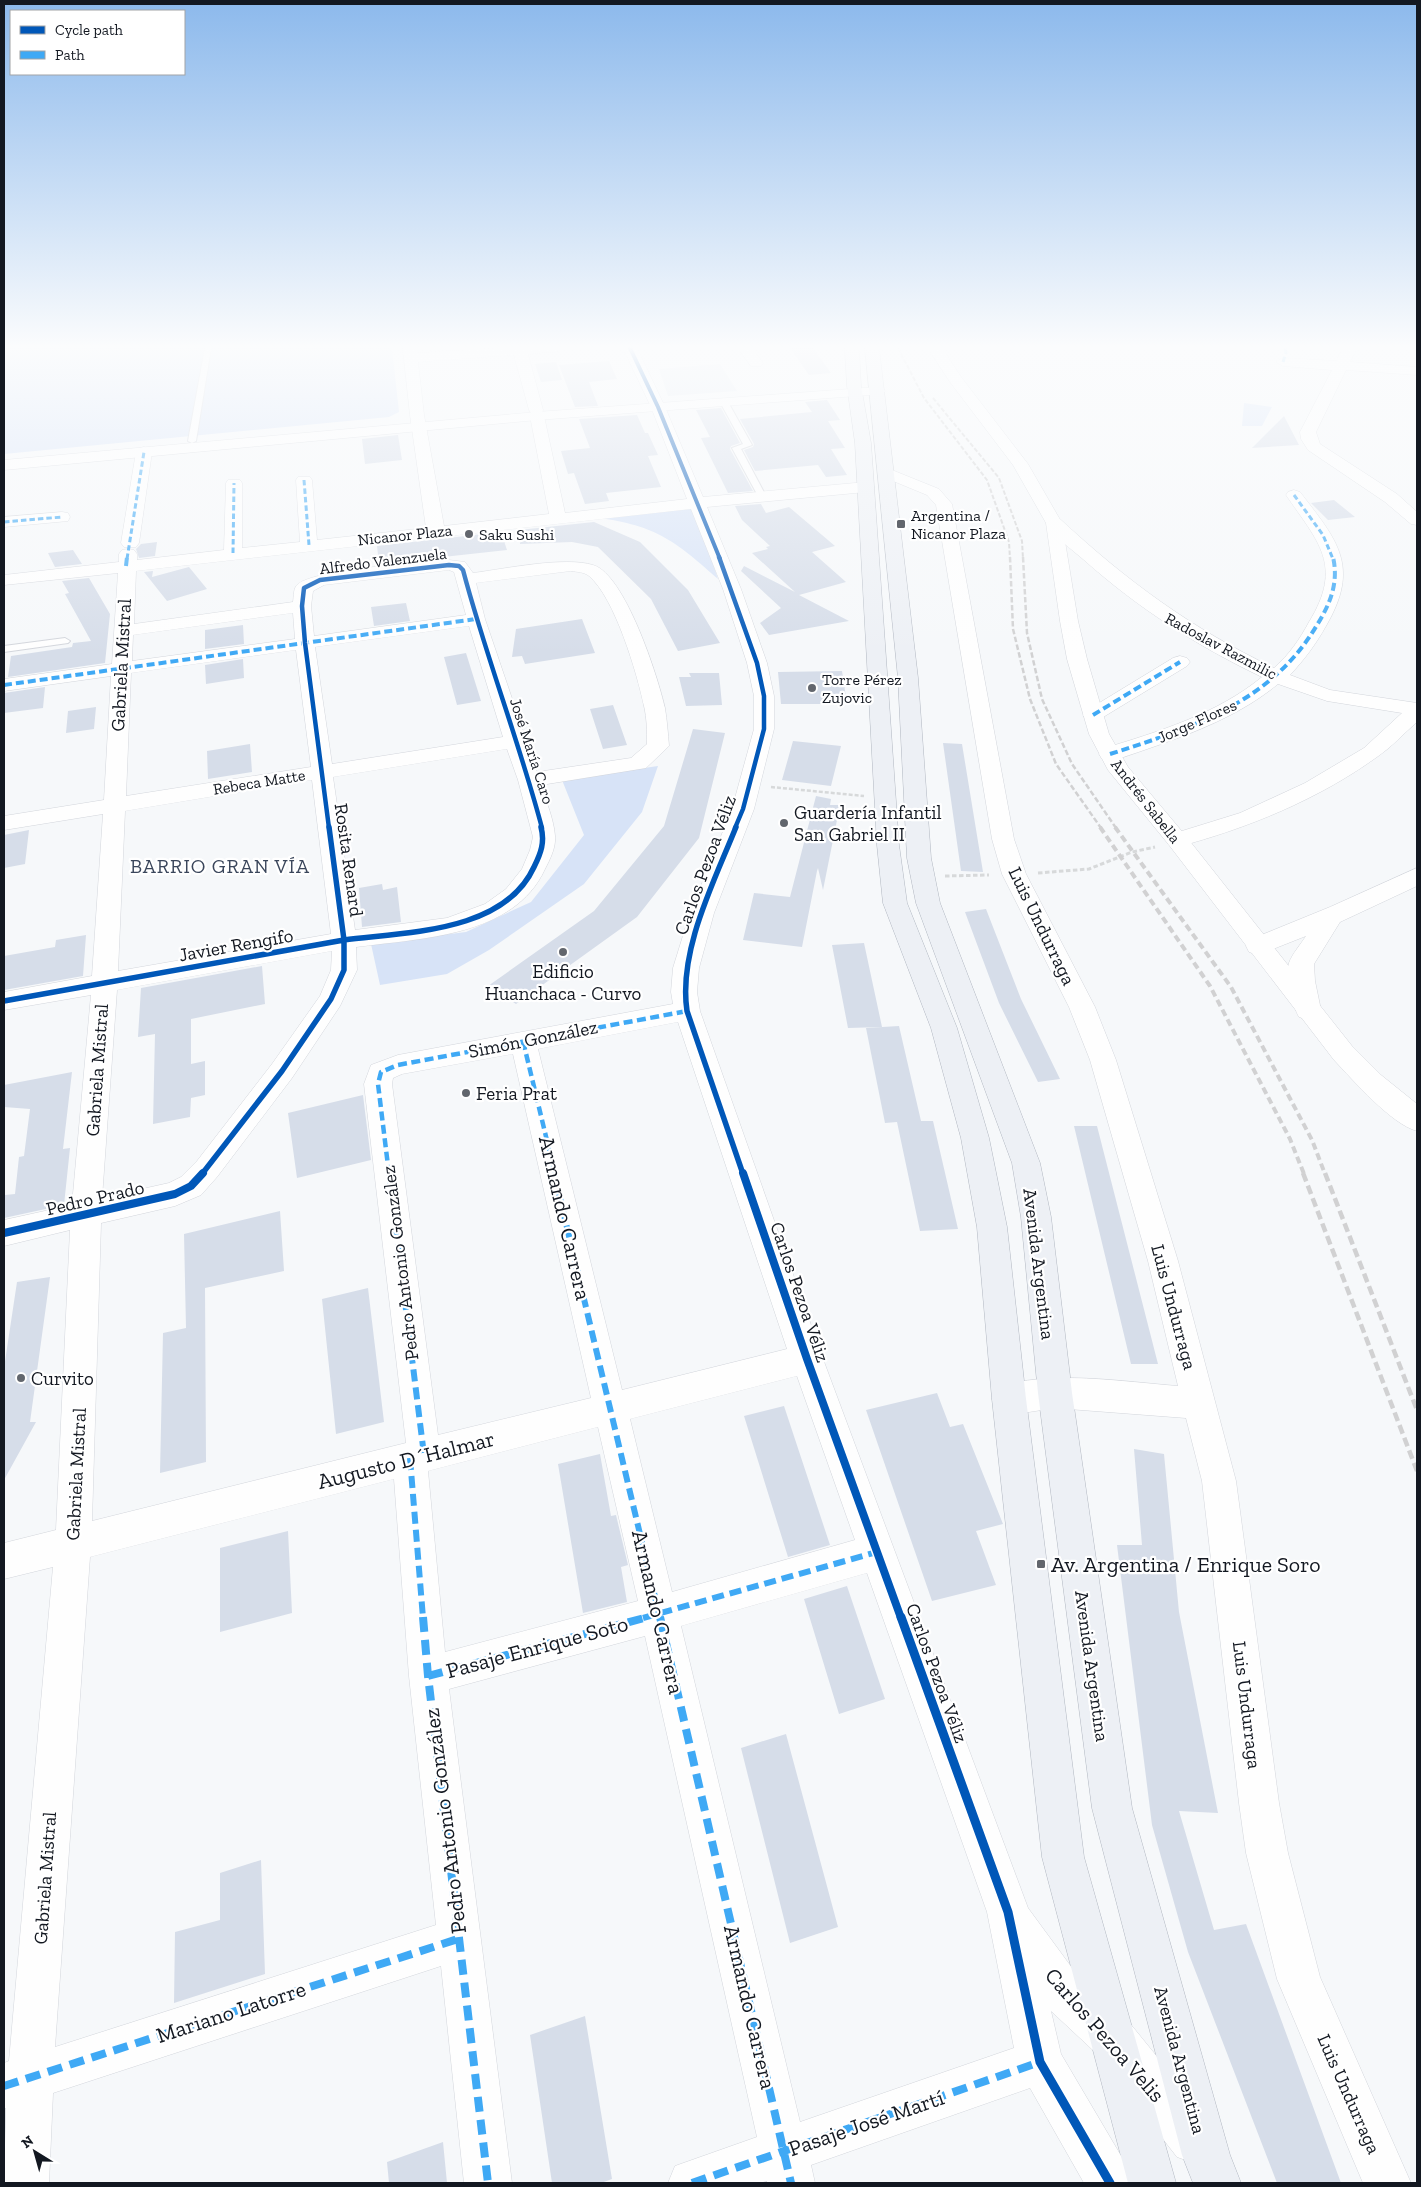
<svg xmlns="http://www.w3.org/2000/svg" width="1421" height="2187" viewBox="0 0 1421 2187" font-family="'Zilla Slab',serif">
	<rect width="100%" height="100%" fill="#f6f8fa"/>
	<path fill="#e4e9f1" d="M720,364L737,391L668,396L659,369Z"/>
	<path fill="#d7e3f7" d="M4,348H392L399,412L389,417L4,454Z
		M1244,403L1272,407L1262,426H1242Z
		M695,508L718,579C669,535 651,524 585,516Z
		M658,766L642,812L584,884L489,950L447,974L380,985L371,944L466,932L531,902L584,835L562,780Z"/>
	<path fill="#d6dde9" d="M790,348H813L831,373L809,375Z
		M609,361L617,379L589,382L598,406L575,407L559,365Z
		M556,362L562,380L541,382L535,364Z
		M827,400L840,420L828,421L845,448L831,449L847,475L826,477L818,465L755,471L744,450L753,447L754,444L740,419L812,412L805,402Z
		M721,408L740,443L731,446L730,449L753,491L728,493L701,438L710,437L696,410Z
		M637,415L645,433H648L658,455L648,456L661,487L606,493L609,501L585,504L574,473L568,474L561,451L590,448L579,419Z
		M1284,416L1299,445L1252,448Z
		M398,435L402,460L365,464L362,439Z
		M1334,500L1355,517L1328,520L1311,503Z
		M761,504L766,513L789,507L835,546L812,552L846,582L799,595L849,621L769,635L760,623L781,608L741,571L744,566L795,592L752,553L768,549L766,547L770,546L742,520L735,506Z
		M594,522L640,542L688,590L720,643L678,651L651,599L598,547L572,542L520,544L519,530Z
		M501,532L507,550L379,564L377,546Z
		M157,542L155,556L139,558L136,549L141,544Z
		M73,550L82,564L55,567L48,553Z
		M189,567L207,589L167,601L144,572L153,571L152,577Z
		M89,578L110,614L105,663L8,677L11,656L72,647L73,643L91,641L65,594L69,593L62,581Z
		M406,603L410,621L374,626L371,607Z
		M582,619L595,653L525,664L522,656L512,657L516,629Z
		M243,625L244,644L205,649V630Z
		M466,653L481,701L457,705L444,657Z
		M243,659L244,678L206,684L205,665Z
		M842,671L847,704H781L778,672Z
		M689,673H719L722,705L686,706L679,677H691Z
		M45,687L43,708L4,713V693Z
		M613,705L627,745L603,749L590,709Z
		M96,707L94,729L66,733L68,711Z
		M693,729L725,733L699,838L637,917L516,1004L488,986L594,911L664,826Z
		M793,741L841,746L831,786L782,780Z
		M943,743L962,744L983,872L961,871Z
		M250,744L252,772L208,779L207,751Z
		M816,796L831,799L830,805H840L823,890L818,868L817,871L802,947L743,940L754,893L790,897Z
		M29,830L25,864L4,868V835Z
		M382,884L383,890L397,887L401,922L362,927L359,888Z
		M986,909L1021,999L1060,1079L1038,1082L999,1003L965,912Z
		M86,935L83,976L4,990V956L55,947L56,940Z
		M864,943L882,1027L848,1028L832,945Z
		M262,966L265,1004L191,1019V1064L205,1061V1095L191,1098L190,1117L153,1124L155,1034L138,1037L141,988Z
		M899,1026L921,1121H933L958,1229L920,1231L897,1122L885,1123L866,1028Z
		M72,1072L63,1149L70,1148L64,1205L4,1218L5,1195L15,1194L19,1157L24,1156L30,1109L4,1107V1085Z
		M363,1095L371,1160L297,1178L288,1113Z
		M1074,1126H1097L1158,1364H1131Z
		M280,1211L284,1271L205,1288L206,1462L160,1473L163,1333L186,1328L184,1234Z
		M50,1277L30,1422H36L4,1480V1368L17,1282Z
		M368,1288L384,1422L336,1434L322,1299Z
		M937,1393L950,1427L963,1424L1003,1524L976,1531L996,1585L932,1601L866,1410Z
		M784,1406L830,1545L788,1557L744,1416Z
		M1134,1449L1164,1454L1179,1612L1218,1813L1179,1811L1214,1930L1246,1924L1341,2183H1277L1188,1952L1152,1825L1117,1545H1142Z
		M600,1454L611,1516L616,1515L628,1565L621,1567L627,1602L583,1613L558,1464Z
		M288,1531L292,1613L220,1632V1548Z
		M847,1586L885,1699L839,1714L804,1599Z
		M786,1734L838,1927L790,1943L741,1748Z
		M261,1860L265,1974L174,2003L175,1932L220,1920V1873Z
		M585,2016L612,2179L601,2183H552L530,2035Z
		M443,2142L447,2183H389L387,2162Z"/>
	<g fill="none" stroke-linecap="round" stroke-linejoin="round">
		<g stroke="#d3d6dc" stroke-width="2">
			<path id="lane" d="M205,348H211L196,441L192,443L188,441Z
				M721,400L728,402L752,445L741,449L766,496L765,498L758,496L732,448L743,444L720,402Z
				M65,638L70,641L68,643L4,652V646Z"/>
		</g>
		<g stroke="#d3d6dc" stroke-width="1">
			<path id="street" d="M403,348H417V353L500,348H563L561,351L528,354L543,410L542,413L544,416L565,513L687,499L651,407L623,348H637L665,407L703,497L866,482L872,484L874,487L872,490L866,492L707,507L741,589L767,663L774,696V729L754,809L714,913L699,968L697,992L700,1011L823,1359L1028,1908L1075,1972L1128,2021L1211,2123L1217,2140L1211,2157L1194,2163L1177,2157L1096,2053L1051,2011L1061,2054L1127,2166L1134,2183H1084L1030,2088L811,2165L815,2183H767V2181L759,2183H668L675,2166L757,2137L645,1636L449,1689L512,2183H464L441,1966L53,2093L49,2183H4L6,2108L4,2109V2063L9,2061L53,1567L4,1579V1543L56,1530L70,1230L4,1246V1220L72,1205L91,995L4,1010V992L92,976L103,814L4,830V816L104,800L111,676L4,691V679L112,664L118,573L4,585V575L119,562V554L122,550L128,549L134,550L137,554V560L224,550L226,483L228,480H240L242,483V548L300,542L296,480L298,477H310L312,480L317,540L426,528L410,415ZM514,355L529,410L531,413L530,416L549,514L444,526L424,415L418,362ZM691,509L723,589L747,663L754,696V729L732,809L690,913L673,968L671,992L673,1004L398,1055L371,1065L364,1084L406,1443L92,1521L101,1223L175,1206L201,1195L217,1177L292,1078L340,1006L357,970L356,947C421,938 514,937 545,869C550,859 556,848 555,836C554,820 546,801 541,785L646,768L669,746C668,733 667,721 665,708C658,677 625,574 593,565C565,556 504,569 473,573L465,562L449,560C420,563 317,569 298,584C293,588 294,596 293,602L134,624L136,571ZM449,570L454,572L466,615L314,636L311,606L313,591L324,585ZM571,571C578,572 584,572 589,576C615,598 637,673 644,706C647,719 647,731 647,744L631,758L537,772L485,619L476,583ZM293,613L295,639L132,661L133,635ZM469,626L503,737L332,764L315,647ZM296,650L311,767L126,796L131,673ZM507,749L518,780L533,837L530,850L522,869L506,889L485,904L447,918L355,930L333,777ZM312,780L331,934L118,971L125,811ZM332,951L331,970L320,996L272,1064L197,1161L181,1177L169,1183L102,1198L117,990ZM678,1022L787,1349L622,1390L538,1049ZM513,1054L591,1398L438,1435L392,1084L393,1078L402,1074ZM797,1376L855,1540L672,1592L630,1419ZM598,1427L638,1601L445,1652L428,1471ZM394,1479L409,1676L436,1925L55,2047L90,1557ZM867,1573L987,1912L1014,2048L800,2122L681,1626Z
				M738,348H752L763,363L761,366H751Z
				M1343,348H1357L1350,362L1417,367V375L1346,370L1316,432L1320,444L1397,494L1417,512V525L1411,524L1385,502L1308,450L1301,439L1300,432L1332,370L1283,366L1276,362L1283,358L1336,361Z
				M144,447L150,449L152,452L139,543L136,547H124L121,543L136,452L138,449Z
				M887,468L939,489L952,504L1014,839L1026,874L1095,1007L1116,1060L1178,1261L1236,1481L1279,1803L1288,1853L1320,1977L1411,2183H1363L1277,1979L1246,1853L1239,1803L1202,1481L1186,1418L1055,1408L1009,1415L997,1410L992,1399L997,1388C1046,1369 1126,1382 1178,1386L1148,1261L1090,1060L1069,1007L1002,874L992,839L936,505L927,495L881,476L879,473L881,470Z
				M1294,490L1300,492C1337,540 1361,566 1326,626C1316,644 1304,660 1290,675L1330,690L1417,703V722C1404,733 1392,747 1377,757C1317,800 1248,828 1177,847L1169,845L1166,840L1169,835L1240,813L1305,783L1364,748L1402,713L1327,701L1278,684C1232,722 1173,740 1118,759L1110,760L1102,759L1099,754L1102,749C1158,732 1217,714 1262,677C1197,646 1138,608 1084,560C1071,549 1055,537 1046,523L1048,519H1060C1128,582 1191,628 1274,668C1289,655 1300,639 1309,622C1344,565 1318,542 1286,495L1288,492Z
				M62,512L68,513L70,517L68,521L4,527V517Z
				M1180,656L1187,658L1190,662L1187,666L1100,719L1093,721L1086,719L1083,715L1086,711L1173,658Z
				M1417,868V886L1340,922L1314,964L1315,981L1321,1010L1317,1017L1308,1020L1299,1017C1293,1007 1285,974 1289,963C1292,954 1301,944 1306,936L1258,955L1249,952L1246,946L1249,940L1330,907Z"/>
		</g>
		<g stroke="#d3d6dc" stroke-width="1">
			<path id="secondary" d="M928,348H942L961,377L1028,464L1062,523L1078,621L1087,659L1109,734L1128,767L1185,835L1352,1046L1381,1075L1417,1104V1131C1391,1124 1353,1080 1334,1060L1169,845L1108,770L1089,734L1067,659L1060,621L1046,523L1013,465L950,382Z
				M878,387L883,388L885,391L883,394L537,420L4,470V460L537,412Z"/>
		</g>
		<g stroke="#b1b7c1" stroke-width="1">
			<path id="primary" d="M845,348H859L861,386L871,443L899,845L907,903L957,1028L989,1138L1007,1227L1026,1399L1084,1857L1176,2183H1128L1042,1857L992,1399L977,1227L961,1138L931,1028L883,903L877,845L855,443L847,386Z
				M865,348H879L918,678L931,858L940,903L1040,1163L1051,1217L1072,1393L1132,1808L1230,2155L1241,2183H1193L1182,2155L1092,1808L1038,1393L1021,1217L1012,1163L916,903L907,858L898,678Z"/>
		</g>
		<path stroke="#d7d9da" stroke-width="2.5" stroke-dasharray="4 2" stroke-linecap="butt" d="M771,787L864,796"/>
		<path stroke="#d7d9da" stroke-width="3" stroke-dasharray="4.5 2.5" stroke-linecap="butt" d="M1038,873L1089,869L1132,852L1155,847
			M945,876L989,875"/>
		<use href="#lane" fill="#fefefe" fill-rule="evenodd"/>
		<use href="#street" fill="#fefefe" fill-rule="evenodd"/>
		<use href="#secondary" fill="#fefefe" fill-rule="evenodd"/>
		<use href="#primary" fill="#edf0f5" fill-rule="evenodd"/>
		<path stroke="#d1d1d2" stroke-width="2" stroke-dasharray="4.5 2" stroke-linecap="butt" d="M898,348L924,398L987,480L1009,542L1010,559
			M933,398L999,478L1022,541L1023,559"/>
		<path stroke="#d1d1d2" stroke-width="2.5" stroke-dasharray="5.5 2.5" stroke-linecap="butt" d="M1010,557L1013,629L1030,699L1056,764L1101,828
			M1023,557L1027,633L1042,699L1072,764L1116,828"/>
		<path stroke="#d1d1d2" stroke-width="4" stroke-dasharray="7 4" stroke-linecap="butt" d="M1100,827L1210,986L1290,1139L1304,1174
			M1115,827L1231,987L1312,1140L1325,1174"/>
		<path stroke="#d1d1d2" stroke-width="4.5" stroke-dasharray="9 4.5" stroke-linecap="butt" d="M1303,1173L1417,1471
			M1325,1173L1417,1410"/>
		<path stroke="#3fa9f5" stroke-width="3" stroke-dasharray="5.5 3" stroke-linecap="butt" d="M1283,362L1286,353L1285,348
			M304,480L309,545
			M1294,495L1323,535L1333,559
			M4,522L62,517
			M233,553L234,483
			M127,559L144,452"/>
		<path stroke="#3fa9f5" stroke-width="4" stroke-dasharray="8 4" stroke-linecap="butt" d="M126,566L127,557
			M4,685L476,619
			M1093,715L1180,662
			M1110,754C1191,728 1271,703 1317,625C1330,604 1339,583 1333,557"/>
		<path stroke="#3fa9f5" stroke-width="4.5" stroke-dasharray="9 4.5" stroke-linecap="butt" d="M523,1041L555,1174
			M389,1174L378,1084L381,1072L398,1065L687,1011"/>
		<path stroke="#3fa9f5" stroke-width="6" stroke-dasharray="12 6" stroke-linecap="butt" d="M389,1173L424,1455
			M554,1173L660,1618
			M410,1458L423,1618
			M643,1618L877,1552"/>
		<path stroke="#3fa9f5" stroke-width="8" stroke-dasharray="15 8" stroke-linecap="butt" d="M423,1617L428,1676L488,2183
			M660,1617L791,2183
			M428,1676L648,1617
			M4,2086L458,1939
			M692,2183L1040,2062"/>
		<g stroke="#fff" stroke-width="5.5">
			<path id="cycleway-far4" d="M630,348L658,407L720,559"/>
		</g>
		<g stroke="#fff" stroke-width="7">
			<path id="cycleway-far3" d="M719,557L757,663L764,696V729L743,809L735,828
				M329,828L305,643L302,606L304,588L320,580L449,565L459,566L463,570C486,657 519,741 542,828"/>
		</g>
		<g stroke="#fff" stroke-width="9">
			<path id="cycleway-far2" d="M329,827L344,940
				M736,827C714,882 678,951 687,1011L743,1174
				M344,940C405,932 504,933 534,867C541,853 545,842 541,827
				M4,1001L344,940
				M202,1174L282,1071L331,999L344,970V940"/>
		</g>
		<g stroke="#fff" stroke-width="11">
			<path id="cycleway-far1" d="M743,1173L807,1359L901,1618
				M4,1233L175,1194L191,1186L203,1173"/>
		</g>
		<g stroke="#fff" stroke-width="12">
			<path id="cycleway" d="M901,1617L1008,1912L1040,2062L1110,2183"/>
		</g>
		<use href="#cycleway-far4" stroke="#0057b8" stroke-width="4"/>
		<use href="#cycleway-far3" stroke="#0057b8" stroke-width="4.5"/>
		<use href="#cycleway-far2" stroke="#0057b8" stroke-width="5.5"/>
		<use href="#cycleway-far1" stroke="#0057b8" stroke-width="8"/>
		<use href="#cycleway" stroke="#0057b8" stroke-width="9"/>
	</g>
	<linearGradient id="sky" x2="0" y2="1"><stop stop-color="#8cb9ec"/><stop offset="0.53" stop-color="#fbfcfd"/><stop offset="1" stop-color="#fbfcfd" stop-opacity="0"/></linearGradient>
	<rect width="1421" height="654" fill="url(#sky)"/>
	<g fill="#62666d" stroke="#fff" stroke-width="2">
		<rect x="896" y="519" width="10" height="10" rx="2.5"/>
		<circle cx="469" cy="534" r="5"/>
		<circle cx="812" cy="688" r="5"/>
		<circle cx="784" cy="823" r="5"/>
		<circle cx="563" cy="952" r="5"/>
		<circle cx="466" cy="1093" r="5"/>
		<circle cx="21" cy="1378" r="5"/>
		<rect x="1036" y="1559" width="10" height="10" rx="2.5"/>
	</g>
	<g text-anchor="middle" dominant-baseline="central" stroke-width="4.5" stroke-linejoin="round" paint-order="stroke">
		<g font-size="16" fill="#131821" stroke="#fff" text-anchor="start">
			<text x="911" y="515">Argentina /<tspan x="911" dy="18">Nicanor Plaza</tspan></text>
			<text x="479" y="534">Saku Sushi</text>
			<text x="822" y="679">Torre Pérez<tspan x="822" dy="18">Zujovic</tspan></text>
		</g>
		<g font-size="16" fill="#131821" stroke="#fff">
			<text transform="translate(405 535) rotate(-6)">Nicanor Plaza</text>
			<text transform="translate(383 561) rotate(-7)">Alfredo Valenzuela</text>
			<text transform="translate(1221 646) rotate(28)">Radoslav Razmilic</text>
			<text transform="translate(1197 721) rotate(-24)">Jorge Flores</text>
			<text transform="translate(532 751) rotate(72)">José María Caro</text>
			<text transform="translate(259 782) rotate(-9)">Rebeca Matte</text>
			<text transform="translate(1146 801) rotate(52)">Andrés Sabella</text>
		</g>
		<g font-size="19" fill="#131821" stroke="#fff">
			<text transform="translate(121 665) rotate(-87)">Gabriela Mistral</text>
			<text transform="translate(349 860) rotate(82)">Rosita Renard</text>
			<text transform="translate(705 865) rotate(-70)">Carlos Pezoa Véliz</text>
			<text transform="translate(1042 926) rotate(64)">Luis Undurraga</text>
			<text transform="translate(236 945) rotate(-10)">Javier Rengifo</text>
			<text transform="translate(533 1039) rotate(-11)">Simón González</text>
			<text transform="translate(97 1070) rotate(-86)">Gabriela Mistral</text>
			<text transform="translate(95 1198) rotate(-13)">Pedro Prado</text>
			<text transform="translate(400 1263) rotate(-97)">Pedro Antonio González</text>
			<text transform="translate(1039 1264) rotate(83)">Avenida Argentina</text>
			<text transform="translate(800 1292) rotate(71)">Carlos Pezoa Véliz</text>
			<text transform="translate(1174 1307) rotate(75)">Luis Undurraga</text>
			<text transform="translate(76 1474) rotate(-87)">Gabriela Mistral</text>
			<text transform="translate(1092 1666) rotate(82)">Avenida Argentina</text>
			<text transform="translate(937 1673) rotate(70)">Carlos Pezoa Véliz</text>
			<text transform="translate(1247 1705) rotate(83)">Luis Undurraga</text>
			<text transform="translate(45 1878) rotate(-86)">Gabriela Mistral</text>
			<text transform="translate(1180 2060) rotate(75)">Avenida Argentina</text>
			<text transform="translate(1349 2094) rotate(66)">Luis Undurraga</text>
		</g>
		<g font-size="19" fill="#131821" stroke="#fff" text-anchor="start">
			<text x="794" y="812">Guardería Infantil<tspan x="794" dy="22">San Gabriel II</tspan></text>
			<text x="563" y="971" text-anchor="middle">Edificio<tspan x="563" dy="22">Huanchaca - Curvo</tspan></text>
			<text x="476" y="1093">Feria Prat</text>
			<text x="31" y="1378">Curvito</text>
		</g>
		<g font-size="20" letter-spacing="1" fill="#3a465b" stroke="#fff">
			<text x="220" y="866">BARRIO GRAN VÍA</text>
		</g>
		<g font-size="22" fill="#131821" stroke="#fff">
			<text transform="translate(565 1218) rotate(77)">Armando Carrera</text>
			<text transform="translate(406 1460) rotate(-14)">Augusto D´Halmar</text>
			<text transform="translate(658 1612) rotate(77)">Armando Carrera</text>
			<text transform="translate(537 1647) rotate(-15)">Pasaje Enrique Soto</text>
			<text transform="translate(445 1821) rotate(-97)">Pedro Antonio González</text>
			<text transform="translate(750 2007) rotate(77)">Armando Carrera</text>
			<text transform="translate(231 2012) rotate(-18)">Mariano Latorre</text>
			<text transform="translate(1105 2035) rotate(49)">Carlos Pezoa Velis</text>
			<text transform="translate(866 2123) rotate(-19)">Pasaje José Martí</text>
		</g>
		<g font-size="22" fill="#131821" stroke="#fff" text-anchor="start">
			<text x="1051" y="1564">Av. Argentina / Enrique Soro</text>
		</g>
	</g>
	<rect width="1421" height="2187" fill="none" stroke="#131821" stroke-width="10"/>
	<rect x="10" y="10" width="175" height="65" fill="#ffffff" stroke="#a1a3a6"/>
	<rect x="20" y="26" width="25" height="8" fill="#0057b8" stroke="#a1a3a6"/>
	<text x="55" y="35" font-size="15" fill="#131821">Cycle path</text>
	<rect x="20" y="51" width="25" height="8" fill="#3fa9f5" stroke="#a1a3a6"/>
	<text x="55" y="60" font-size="15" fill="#131821">Path</text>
	<g transform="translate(35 2152) rotate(323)" stroke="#ffffff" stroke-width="4" paint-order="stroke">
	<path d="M0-4L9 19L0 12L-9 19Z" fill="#131821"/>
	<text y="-8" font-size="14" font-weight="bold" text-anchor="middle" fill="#131821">N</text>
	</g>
</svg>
